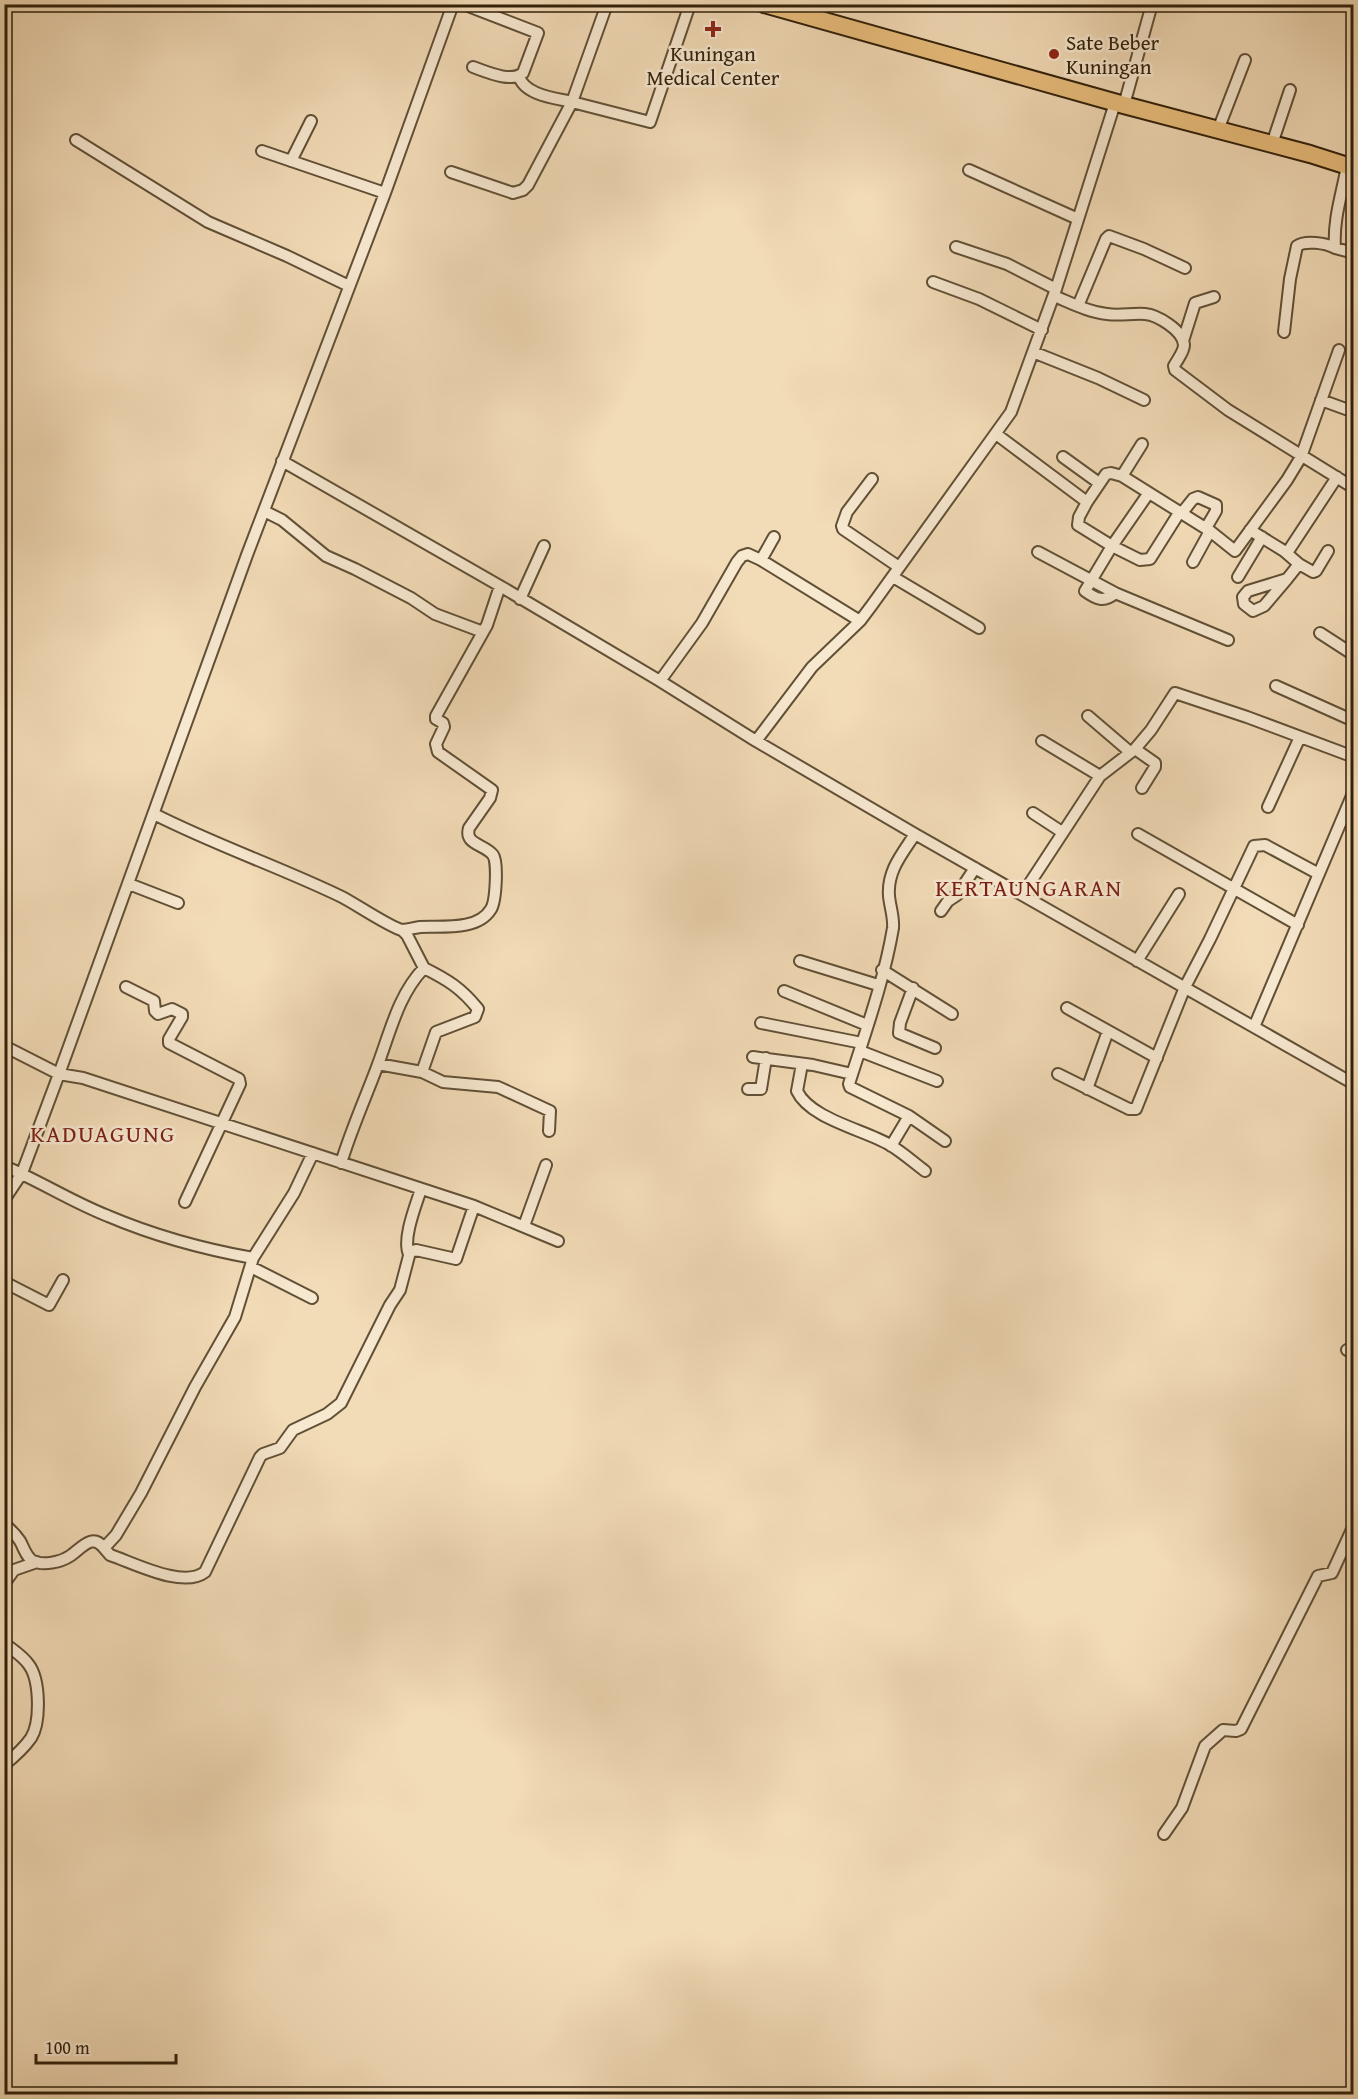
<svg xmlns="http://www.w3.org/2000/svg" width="1358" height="2099" viewBox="0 0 1358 2099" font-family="'Gentium Book Plus',serif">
	<rect width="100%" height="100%" fill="#f2dbb7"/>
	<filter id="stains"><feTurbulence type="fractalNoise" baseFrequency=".00333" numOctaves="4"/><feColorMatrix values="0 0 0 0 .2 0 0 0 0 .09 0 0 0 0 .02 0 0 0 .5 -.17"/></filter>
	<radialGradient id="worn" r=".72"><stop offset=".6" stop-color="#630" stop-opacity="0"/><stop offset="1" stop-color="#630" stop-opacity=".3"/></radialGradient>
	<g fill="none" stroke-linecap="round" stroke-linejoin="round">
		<g stroke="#615036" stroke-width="14">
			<path id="street" d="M463,4L538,33L523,73C511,83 487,72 473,67
				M519,76C524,95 555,98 572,102L607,4
				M1124,105L1152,4
				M1218,130L1245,60
				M76,140L208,222L287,256L349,286
				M1272,144L1290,90
				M262,151L385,193
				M291,161L311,121
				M969,170L1078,219
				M451,172L513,193L523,190L528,185L572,102L650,122L690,4
				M956,247L1007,264L1056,289
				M1335,248L1354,253
				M933,282L979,299L1042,330
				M1054,296C1071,303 1088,312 1107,314C1120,316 1132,313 1145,314C1157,315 1183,330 1184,345C1184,352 1177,360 1174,366L1175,370L1228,410L1354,488
				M1078,306L1106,239L1109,236L1144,249L1185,268
				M1284,332L1290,279L1297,246C1305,240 1326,243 1335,248C1333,219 1342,194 1347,166
				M1183,341L1195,303L1214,297
				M1033,352L1098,378L1144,400
				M1321,400L1354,412
				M996,434L1087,502L1079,517L1078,525L1112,546L1085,591C1096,599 1104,603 1115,593L1228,640
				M1063,457L1099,483
				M282,461L500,586L660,681L756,741L915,834L1354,1084
				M1122,476L1142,444
				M872,479L847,512L842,526L843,529L899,567
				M1148,494L1112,546L1140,560L1150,559L1179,513
				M1087,502L1106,474L1111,473L1122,476L1210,531L1235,551L1287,480L1301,457L1339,350
				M264,511L282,520L326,556L355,569L411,598L435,614L483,632
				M1181,514L1193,499L1198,497L1216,505V511L1206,528
				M1250,530L1284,551L1299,564L1287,579
				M1038,552L1115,593
				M1287,553L1337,477
				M761,560L774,537
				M1193,562L1210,531
				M1299,564L1313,572L1316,571L1328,551
				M893,577L979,628
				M1238,577L1262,537
				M1287,579L1264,606L1253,611L1244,604L1243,597L1248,591Z
				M520,599L544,546
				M1320,633L1354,655
				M660,681L702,623L737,562L742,556L748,554L761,560L860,621
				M1276,686L1354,721
				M1088,716L1130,752
				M756,741L812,667L860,621L872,605L1011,412L1056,289L1115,103
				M1042,741L1100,776
				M1135,749L1155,763V767L1142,788
				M1268,807L1300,737
				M1033,813L1062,832
				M154,814C215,845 280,867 342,897C354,903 391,928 402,930C407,930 414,928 420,927C442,926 478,931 491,909C496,901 498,862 493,855C485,844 464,845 469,828L490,798L492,790L438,752L436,744L444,727L443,723L436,719V716L487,625L500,586
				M1138,834L1298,925
				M129,884L178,903
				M1022,895L1100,776L1135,749L1151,730L1175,693L1247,717L1354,757
				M941,911L948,901L957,895L975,868
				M800,961L878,985
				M1137,961L1179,894
				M882,970L952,1014
				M126,987L154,1001L155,1011L158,1014L172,1009L182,1014V1017L169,1039V1043L239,1079L240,1084L185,1202
				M913,988L900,1023L899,1033L935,1048
				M784,991L867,1025
				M1067,1008L1157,1058
				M761,1023L862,1043
				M1254,1027L1354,791
				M4,1046L59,1074L83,1078L474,1206L558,1241
				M860,1051L937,1081
				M753,1057L813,1065L852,1074
				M378,1064L422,1072L436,1032L475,1017L478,1009C461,988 448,980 424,968
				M802,1064L797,1091C810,1119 865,1130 890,1145C902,1152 913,1162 925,1171
				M422,1072L443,1082L498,1087L550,1111L549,1131
				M1058,1074L1129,1109H1136L1185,987L1210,939L1254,846L1265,845L1319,874
				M748,1089H761L766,1058
				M1087,1089L1108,1031
				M909,1116L945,1141
				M891,1146L909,1116L850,1087L849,1084C865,1033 884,981 893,928C894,917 890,907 889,896C887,871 902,854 915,834
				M341,1163C351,1130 365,1099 377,1067C390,1033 398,995 424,968L407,935L402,930
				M4,1166C40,1181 72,1202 108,1216C155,1236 203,1249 253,1258L294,1193L313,1153
				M4,1200L22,1173L59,1074L247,555L385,193L453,4
				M524,1226L546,1165
				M409,1254C402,1239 416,1205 421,1189
				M253,1258L235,1317L195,1387L141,1493L116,1535L104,1548L110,1555C134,1563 183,1589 205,1572L260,1457L263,1454L280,1448L293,1430L327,1414L341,1403L390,1305L400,1290L410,1252L416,1250L456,1259L474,1206
				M251,1267L312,1298
				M4,1282L49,1305L63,1280
				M1347,1350L1354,1353
				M4,1524C10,1529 16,1535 20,1541C24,1548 26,1557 33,1561C43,1566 61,1562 70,1556C81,1549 92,1532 104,1548
				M4,1584L14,1570L37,1562
				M4,1643C13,1650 23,1656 29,1665C40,1680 41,1722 31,1738C24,1748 14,1757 4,1765
				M1164,1834L1182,1808L1205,1746L1223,1730L1236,1731L1241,1729L1318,1576L1332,1573L1354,1525"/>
		</g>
		<g stroke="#31210b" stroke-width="20">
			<path id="primary" d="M764,4L1124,105L1310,154L1354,168"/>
		</g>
		<use href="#street" stroke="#f7e8d0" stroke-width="10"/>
		<use href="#primary" stroke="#e9be7c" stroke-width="16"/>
	</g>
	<g fill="#8f2418" stroke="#f7e8d0" stroke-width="2">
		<path d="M710 20h6v6h6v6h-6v6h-6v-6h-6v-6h6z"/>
		<circle cx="1054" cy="54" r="6"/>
	</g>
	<g text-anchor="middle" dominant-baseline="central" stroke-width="5" stroke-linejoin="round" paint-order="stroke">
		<g font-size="21" fill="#31210b" stroke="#f7e8d0" text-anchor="start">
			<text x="1066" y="42">Sate Beber<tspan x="1066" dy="24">Kuningan</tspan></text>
			<text x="713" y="53" text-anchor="middle">Kuningan<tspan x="713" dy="24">Medical Center</tspan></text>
		</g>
		<g font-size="24" letter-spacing="1.5" fill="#7a1f14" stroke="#f7e8d0">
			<text x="1029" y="887">KERTAUNGARAN</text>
			<text x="103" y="1133">KADUAGUNG</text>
		</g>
	</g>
	<rect width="1358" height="2099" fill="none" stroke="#f2dbb7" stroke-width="24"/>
	<rect x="6" y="6" width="1346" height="2087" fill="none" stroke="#31210b" stroke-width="3"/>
	<rect x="12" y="12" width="1334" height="2075" fill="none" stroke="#31210b" stroke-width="1.5"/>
	<path d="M36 2054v9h140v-9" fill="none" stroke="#31210b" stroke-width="3"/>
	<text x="45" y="2054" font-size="18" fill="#31210b" stroke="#f7e8d0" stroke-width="4.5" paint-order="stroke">100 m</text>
	<rect width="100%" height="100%" filter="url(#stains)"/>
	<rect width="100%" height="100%" fill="url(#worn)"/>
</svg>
